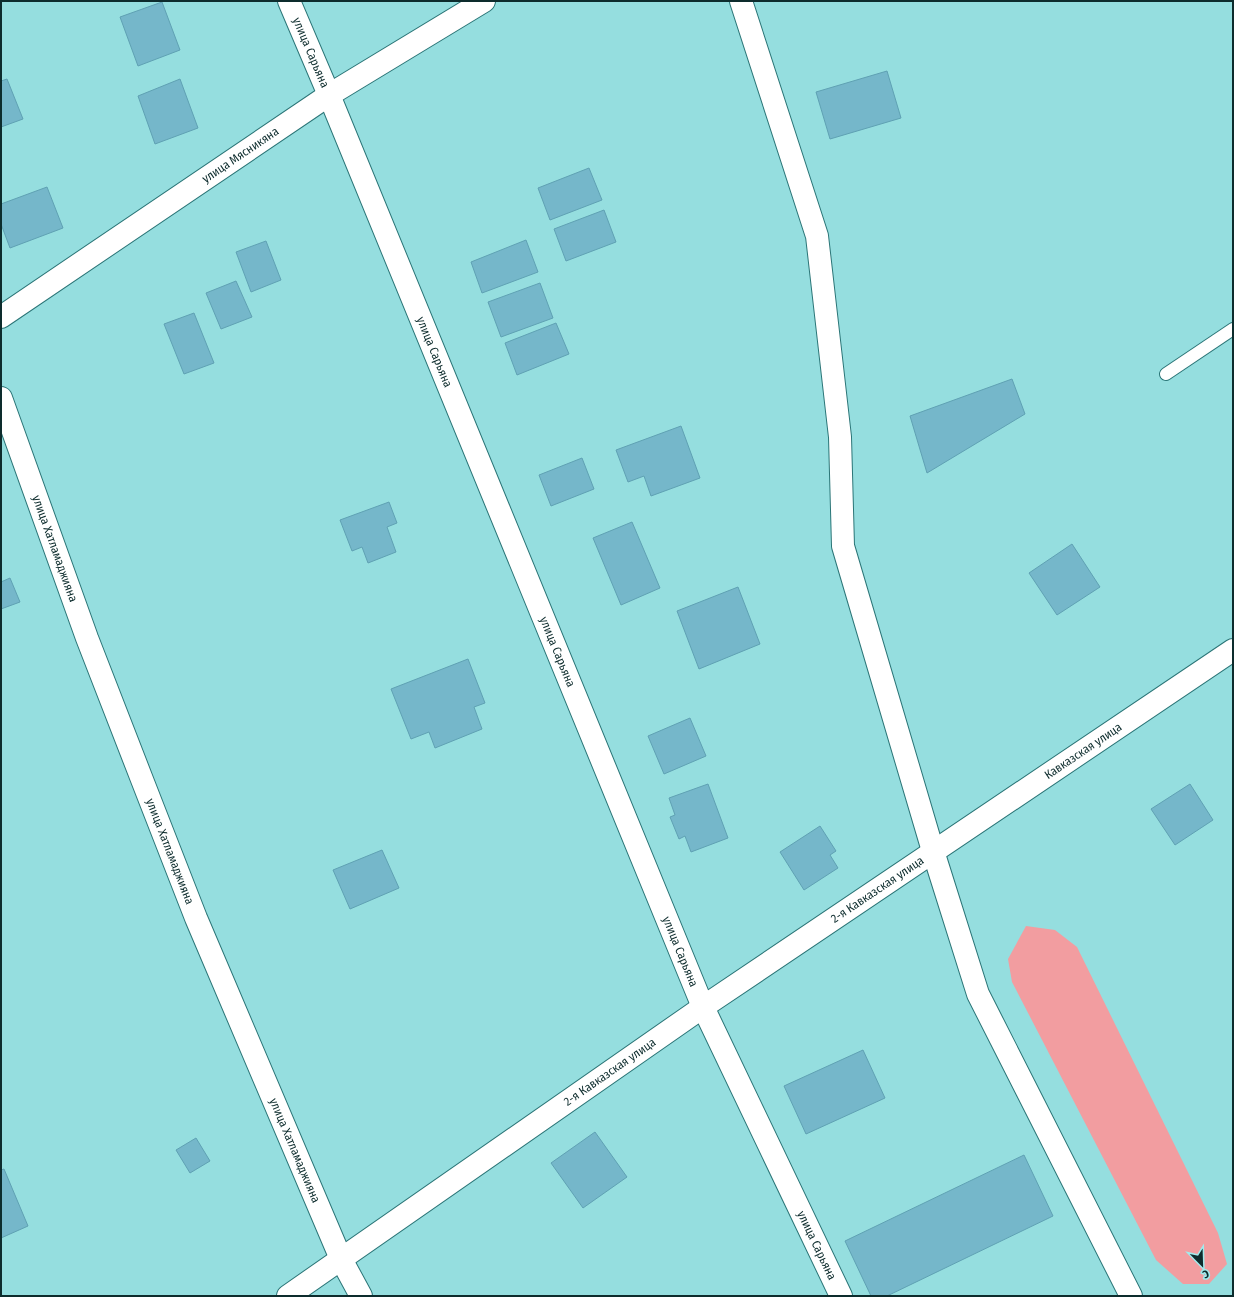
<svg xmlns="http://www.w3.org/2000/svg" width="1234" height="1297" viewBox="0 0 1234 1297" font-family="'Fira Sans Condensed',sans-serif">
	<rect width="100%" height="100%" fill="#95dedf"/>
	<path fill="#f29da0" d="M1026,926L1055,930L1077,947L1218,1233L1227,1264L1209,1284H1183L1156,1260L1012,982L1008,959Z"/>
	<path fill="#75b7ca" stroke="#5fa1b3" d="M162,2L180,50L138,66L120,17Z
		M887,71L901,118L830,139L816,92Z
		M7,79L23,119L1,127V81Z
		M180,79L198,128L155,144L138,96Z
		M589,168L602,200L550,220L538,188Z
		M47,187L63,228L10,248L1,224V204Z
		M604,210L616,242L566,261L554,229Z
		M526,240L538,272L482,293L471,262Z
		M266,241L281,280L251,292L236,252Z
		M236,281L252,317L221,329L206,293Z
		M540,283L553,318L501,337L488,302Z
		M194,313L214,363L184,374L164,324Z
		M556,323L569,354L517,375L505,343Z
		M1012,379L1025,414L927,473L910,416Z
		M681,426L700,478L651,496L644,476L628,482L616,450Z
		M582,458L594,489L551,506L539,475Z
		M389,502L397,523L387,527L396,552L368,563L362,547L352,551L340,520Z
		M632,522L660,588L621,605L593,538Z
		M1072,544L1100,587L1057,615L1029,573Z
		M10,578L20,602L1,609V582Z
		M738,587L760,644L699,669L677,611Z
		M468,659L485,703L474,707L482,729L435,748L429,732L411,739L391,689Z
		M690,718L706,756L664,774L648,736Z
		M708,784L728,838L691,852L685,836L679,839L670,817L675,815L669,798Z
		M1190,784L1213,820L1175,845L1151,809Z
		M820,826L836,851L830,855L838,868L804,890L780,852Z
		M382,850L399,888L350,909L333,870Z
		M863,1050L885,1098L806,1134L784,1086Z
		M595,1132L627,1177L583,1208L551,1163Z
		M196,1138L210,1161L190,1173L176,1150Z
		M1024,1155L1053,1216L887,1296H871L845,1241Z
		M4,1169L28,1226L1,1238V1170Z"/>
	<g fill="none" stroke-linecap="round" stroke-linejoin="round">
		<g stroke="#2b7577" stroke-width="14">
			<path id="service" d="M1166,374L1233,329"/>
		</g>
		<g stroke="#2b7577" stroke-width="24">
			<g id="minor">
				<path id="s1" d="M289,1L329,95L703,1007L841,1296"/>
				<path d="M741,1L817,236L840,437L843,546L933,851L978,994L1131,1296"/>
				<path id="s2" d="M1,317L329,95L484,1"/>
				<path id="s3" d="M1,398L87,638L141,777L196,918L341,1259L361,1296"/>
				<path id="s4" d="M288,1296L703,1007L1233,650"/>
			</g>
		</g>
		<use href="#service" stroke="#fff" stroke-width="12"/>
		<use href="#minor" stroke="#fff" stroke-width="22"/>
	</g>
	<g text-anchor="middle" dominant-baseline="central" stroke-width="3" stroke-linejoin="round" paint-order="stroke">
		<g font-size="12" fill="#0d2c2d" stroke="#a2ebed">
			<text stroke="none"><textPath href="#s1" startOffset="56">улица Сарьяна</textPath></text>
			<text stroke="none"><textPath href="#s2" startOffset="289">улица Мясникяна</textPath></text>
			<text stroke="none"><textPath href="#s1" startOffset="380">улица Сарьяна</textPath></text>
			<text stroke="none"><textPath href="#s3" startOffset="160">улица Хатламаджияна</textPath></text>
			<text stroke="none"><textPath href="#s1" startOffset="704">улица Сарьяна</textPath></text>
			<text stroke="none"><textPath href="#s4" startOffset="964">Кавказская улица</textPath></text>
			<text stroke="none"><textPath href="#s3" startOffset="484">улица Хатламаджияна</textPath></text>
			<text stroke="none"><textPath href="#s4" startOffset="716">2-я Кавказская улица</textPath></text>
			<text stroke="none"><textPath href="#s1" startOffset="1028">улица Сарьяна</textPath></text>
			<text stroke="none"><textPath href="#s4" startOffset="392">2-я Кавказская улица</textPath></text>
			<text stroke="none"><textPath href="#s3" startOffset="808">улица Хатламаджияна</textPath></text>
			<text stroke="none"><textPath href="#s1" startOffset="1352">улица Сарьяна</textPath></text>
		</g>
	</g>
	<rect width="1234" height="1297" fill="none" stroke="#0d2c2d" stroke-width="4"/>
	<g transform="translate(1202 1265) rotate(157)" stroke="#a2ebed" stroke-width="3" paint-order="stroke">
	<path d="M0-3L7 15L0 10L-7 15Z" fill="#0d2c2d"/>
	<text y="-6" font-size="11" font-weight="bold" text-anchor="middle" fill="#0d2c2d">С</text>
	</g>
</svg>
